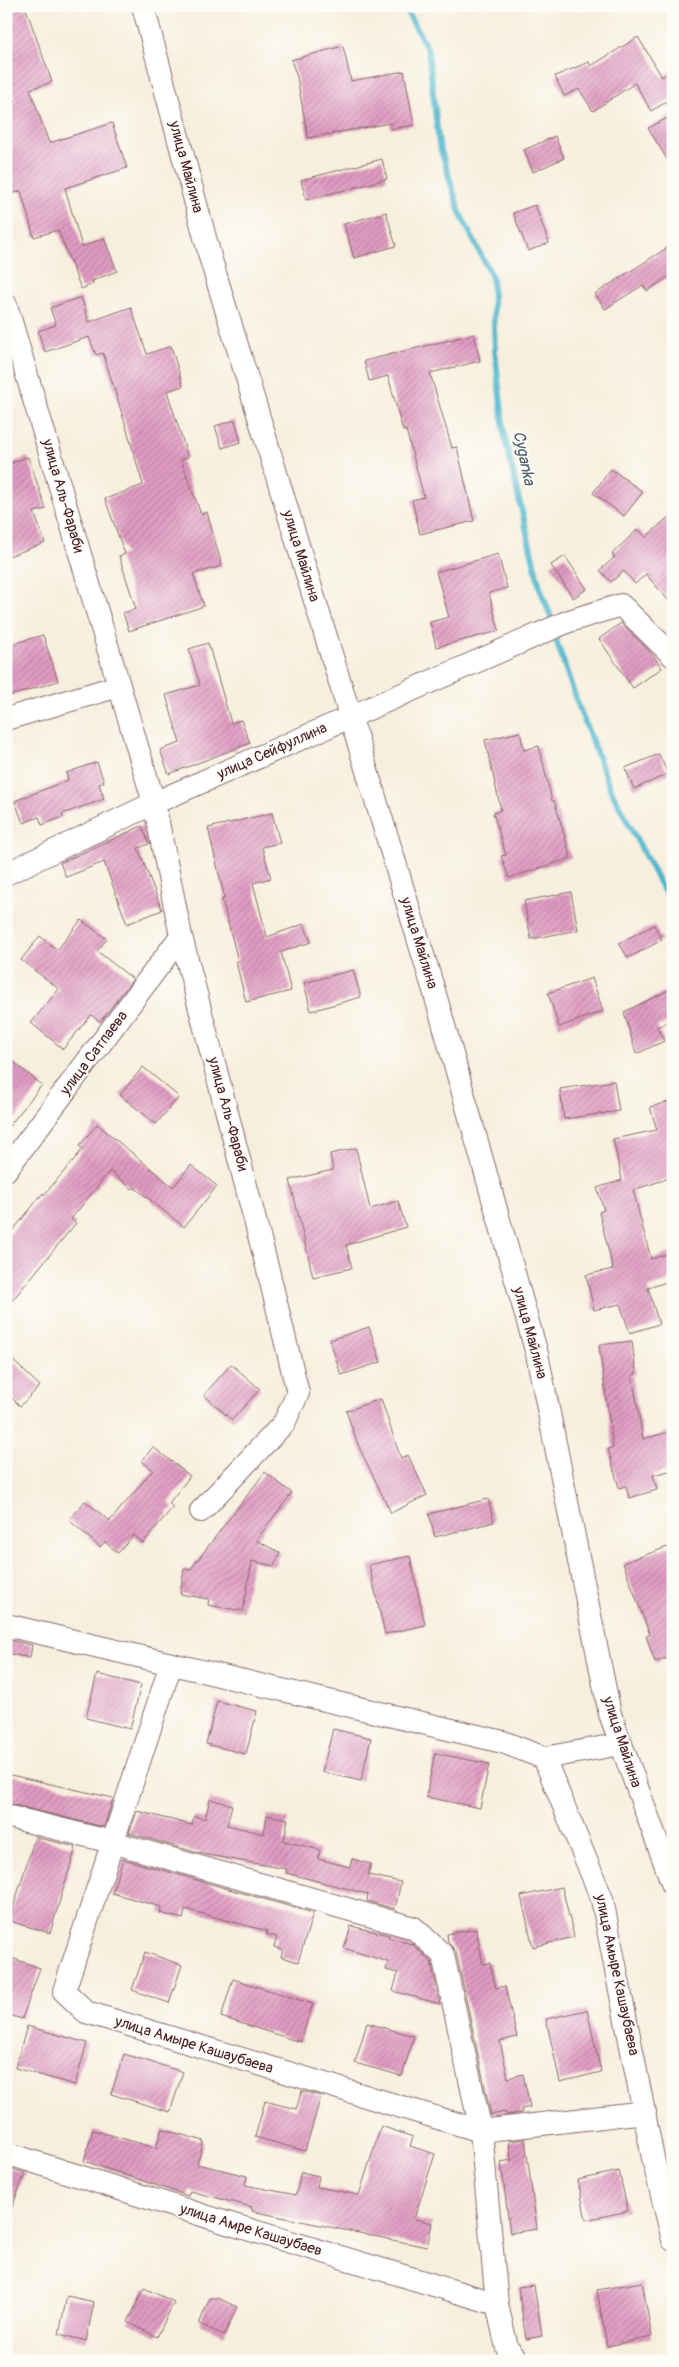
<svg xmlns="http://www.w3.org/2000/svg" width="679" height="2367" viewBox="0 0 679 2367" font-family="Pangolin,sans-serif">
	<defs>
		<pattern id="building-hatch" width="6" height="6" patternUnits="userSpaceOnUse" patternTransform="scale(1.25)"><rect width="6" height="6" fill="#e19cc3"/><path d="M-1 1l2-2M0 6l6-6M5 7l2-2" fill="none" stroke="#b87f9f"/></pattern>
	</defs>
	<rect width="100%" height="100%" fill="#fdfcf7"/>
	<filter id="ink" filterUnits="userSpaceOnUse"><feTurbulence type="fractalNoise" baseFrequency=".02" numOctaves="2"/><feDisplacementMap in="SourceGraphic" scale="10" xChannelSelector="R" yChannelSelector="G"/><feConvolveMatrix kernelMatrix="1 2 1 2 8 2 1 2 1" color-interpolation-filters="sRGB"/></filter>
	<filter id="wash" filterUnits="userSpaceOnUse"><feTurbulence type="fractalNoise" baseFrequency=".0096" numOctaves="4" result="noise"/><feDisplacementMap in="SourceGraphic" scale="20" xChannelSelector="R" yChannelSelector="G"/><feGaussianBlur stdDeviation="1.12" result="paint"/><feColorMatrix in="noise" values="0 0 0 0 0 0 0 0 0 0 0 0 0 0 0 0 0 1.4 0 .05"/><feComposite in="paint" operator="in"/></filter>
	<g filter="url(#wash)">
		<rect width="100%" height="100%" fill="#f7efdd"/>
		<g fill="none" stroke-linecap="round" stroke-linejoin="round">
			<path stroke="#4eb6cc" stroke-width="6" d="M404,6L428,50L439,144L460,213L492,277L495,351L505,440L540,588L555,628L557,643L577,702L610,788L662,888L673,901"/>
		</g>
		<g id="blocks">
			<path fill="url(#building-hatch)" d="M6,6H25L52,82L30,89L49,143L112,123L127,168L65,188L82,247L104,238L117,271L92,281L93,284L81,289L58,230L34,237L21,191L6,195V105L16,102L6,73Z
				M638,37L662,77L673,70V98L651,111L635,83L593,111L579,89L564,96L555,76L589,62L591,66Z
				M343,46L351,81L404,71L414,125L391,129L390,123L308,138L297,77L291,60Z
				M673,115V169L648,128Z
				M555,136L564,158L533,172L524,150Z
				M382,159L387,179L306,200L301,180Z
				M535,205L549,243L528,251L513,213Z
				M386,212L396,246L354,258L344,224Z
				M673,244V274L647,291L643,285L605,309L595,294Z
				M81,297L89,322L131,307L147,354L171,346L183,386L167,391L188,457L181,460L201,514L207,512L222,566L193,574L204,606L129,631L123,613L136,609L119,556L125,554L105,499L143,485L128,433L103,353L96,355L89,337L45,352L38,331L56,325L50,308Z
				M474,334L480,361L430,373L452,448L457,447L474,521L420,534L412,500L424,497L406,430L403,431L388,376L369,381L364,361Z
				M235,420L241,442L222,448L215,426Z
				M28,457L46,509L34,512L45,543L6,557V465Z
				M611,469L643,492L624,516L593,493Z
				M673,513V606L646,574L635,584L624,571L611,582L600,570L615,557L612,554L638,529L646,537Z
				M498,554L507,588L489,593L499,631L436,647L430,622L449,617L436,572Z
				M565,556L587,589L573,598L551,565Z
				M621,623L653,655L662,668L633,688L599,639Z
				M43,635L58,681L6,697V646Z
				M208,643L231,723L241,720L250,743L169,774L160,750L180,743L166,695L200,685L189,649Z
				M520,732L524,750L539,746L552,801L554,800L571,858L509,878L501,856L506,855L493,813L501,810L485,740Z
				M659,754L668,774L634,789L625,768Z
				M97,762L104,782L99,784L104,799L62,814L63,817L42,825L39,817L23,823L15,801L68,780L66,773Z
				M272,813L280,843L262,847L271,878L253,883L267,937L304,924L311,942L281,952L291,991L246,1002L236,962L238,961L222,899H225L208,828Z
				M142,826L149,844L138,848L162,910L127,924L104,862L66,877L60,863Z
				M571,892L578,930L531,939L524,901Z
				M81,920L107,939L97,951L133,979L100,1022L91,1015L63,1049L31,1023L59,989L21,960L40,936L57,950Z
				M654,925L662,940L628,958L619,943Z
				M353,970L361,997L311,1011L304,983Z
				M592,978L603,1011L559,1027L548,993Z
				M673,988V1009L666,1012L670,1021L657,1027L664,1041L636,1054L624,1012Z
				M6,1056L42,1085L6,1130Z
				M143,1067L179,1097L156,1124L120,1095Z
				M614,1081L619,1111L564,1119L560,1089Z
				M668,1102L673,1119V1177L633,1190L651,1259L673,1252V1280L648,1288L659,1324L630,1333L620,1304L594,1310L586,1275L613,1269L599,1212L604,1210L597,1188L622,1180L613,1139L657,1130L650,1107Z
				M97,1124L173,1187L191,1165L217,1186L184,1227L134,1187L132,1189L110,1171L71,1219L76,1223L6,1308V1239L43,1193L44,1195L83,1149L79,1146Z
				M356,1148L370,1209L398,1201L406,1227L346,1245L352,1268L313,1277L290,1180L333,1170L330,1154Z
				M369,1327L381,1362L341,1375L330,1340Z
				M632,1341L636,1374L632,1375L643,1439L673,1431V1470L653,1475L657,1490L629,1498L626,1486L619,1488L608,1449L613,1448L599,1345Z
				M6,1354L40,1386L20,1406L6,1392Z
				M231,1364L260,1389L232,1420L204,1395Z
				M381,1399L401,1459L408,1455L427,1495L391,1513L359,1447L346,1411Z
				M153,1447L190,1476L169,1503L173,1507L143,1543L134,1535L118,1553L105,1542L100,1547L69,1520L85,1501L110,1521L153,1470L142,1461Z
				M265,1472L292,1493L256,1540L280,1553L274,1566L252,1561L243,1611L208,1605L209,1599L180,1594L184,1569L190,1570Z
				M488,1499L494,1522L435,1537L429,1514Z
				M673,1545V1656L655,1662L646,1636L650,1635L623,1563Z
				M410,1556L425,1625L385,1634L369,1565Z
				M6,1639L32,1645L30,1658L6,1653Z
				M97,1674L141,1685L130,1729L86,1718Z
				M217,1701L257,1711L246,1754L206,1744Z
				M333,1729L371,1738L361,1781L322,1772Z
				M435,1753L489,1764L480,1808L426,1797Z
				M6,1774L113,1798L104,1827L6,1803Z
				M210,1799L232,1805L227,1825L264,1834L267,1815L288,1819L284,1841L320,1850L318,1859L350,1867L352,1859L371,1864L368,1875L401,1882L395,1909L367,1901L368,1894L286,1873L287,1869L202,1854L129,1833L137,1811L192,1825L194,1816L205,1819Z
				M35,1837L76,1847L50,1933L9,1921Z
				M123,1859L313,1913L298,1962L281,1957L283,1950L274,1947L277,1937L266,1934L267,1931L185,1909L183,1919L160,1913L161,1907L112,1893Z
				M562,1887L574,1937L533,1947L521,1896Z
				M351,1926L389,1935V1938L412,1944L431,1962L440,2004L393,1991L398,1973L386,1970L388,1962L344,1948Z
				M476,1929L483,1964L490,1963L496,1988L505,1986L517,2037L500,2041L508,2078L523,2074L530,2107L521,2109L522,2113L506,2115L505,2112L491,2115L456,1952L448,1942L447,1934Z
				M145,1952L182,1965L169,2003L132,1990Z
				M6,1956L40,1968L22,2019L6,2014Z
				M233,1979L313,2004L300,2042L221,2017Z
				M587,2010L601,2072L560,2082L546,2019Z
				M367,2023L414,2036L402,2076L355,2063Z
				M27,2026L87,2043L75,2085L15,2068Z
				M124,2054L183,2072L170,2112L111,2094Z
				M302,2091L321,2096L305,2151L255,2137L265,2101L296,2109Z
				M381,2126L413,2137L410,2146L435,2154L414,2219L432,2223L427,2247L252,2211V2207L190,2191L188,2196L84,2161L93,2130L156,2148L162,2129L204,2141L197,2164L247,2176L245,2185L296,2195L301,2172L319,2176L317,2187L359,2195Z
				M525,2139L537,2229L510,2233L501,2162L511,2160L509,2141Z
				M6,2167L25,2173L8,2218H6Z
				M619,2171L628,2211L586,2220L578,2180Z
				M642,2282L652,2337L607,2346L597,2290Z
				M534,2285L542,2336L526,2339L518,2287Z
				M144,2288L174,2302L157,2337L128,2322Z
				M67,2296L94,2302L86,2341L59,2334Z
				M210,2298H218L237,2307L224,2335L199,2324Z"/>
		</g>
	</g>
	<g filter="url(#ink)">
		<use href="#blocks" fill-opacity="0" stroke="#876869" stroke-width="1"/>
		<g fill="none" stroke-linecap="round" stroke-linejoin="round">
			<g stroke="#876869" stroke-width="24">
				<path id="minor" d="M143,6L211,260L435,994L537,1354L610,1714L673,1885
					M6,305L154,803L181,936L269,1274L298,1393L284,1423L201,1511
					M6,719L119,686
					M6,874L154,803L569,621L621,605L673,656
					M6,1170L181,936
					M6,1625L503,1742L544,1758L621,1744
					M171,1664L64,1991L86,2012L481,2131L645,2112
					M544,1758L602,1899L654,2163L673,2240
					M6,1816L112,1842L414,1928L443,1955L481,2131L497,2304L507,2348L518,2361
					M6,2153L227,2223L497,2304"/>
			</g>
			<use href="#minor" stroke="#fff" stroke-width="22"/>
		</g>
	</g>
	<g text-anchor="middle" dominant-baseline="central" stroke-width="4" stroke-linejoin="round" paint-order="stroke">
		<g font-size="15" fill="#4a1f2b" stroke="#fdfcf7">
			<text transform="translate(186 167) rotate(75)">улица Майлина</text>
			<text transform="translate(63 496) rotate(74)">улица Аль-Фараби</text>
			<text transform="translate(301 556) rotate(73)">улица Майлина</text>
			<text transform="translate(272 751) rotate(-24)">улица Сейфуллина</text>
			<text transform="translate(419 943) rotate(73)">улица Майлина</text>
			<text transform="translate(94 1053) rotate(-53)">улица Сатпаева</text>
			<text transform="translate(228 1114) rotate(75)">улица Аль-Фараби</text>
			<text transform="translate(530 1333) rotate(75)">улица Майлина</text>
			<text transform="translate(622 1742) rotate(72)">улица Майлина</text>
			<text transform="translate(617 1975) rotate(78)">улица Амыре Кашаубаева</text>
			<text transform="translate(194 2045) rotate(17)">улица Амыре Кашаубаева</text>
			<text transform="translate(251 2230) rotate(17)">улица Амре Кашаубаев</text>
		</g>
		<g font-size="16" font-style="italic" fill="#4c5b6b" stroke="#fdfcf7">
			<text transform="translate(524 458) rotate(78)">Cyganka</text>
		</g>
	</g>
	<rect width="679" height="2367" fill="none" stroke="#fdfcf7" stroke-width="25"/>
</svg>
